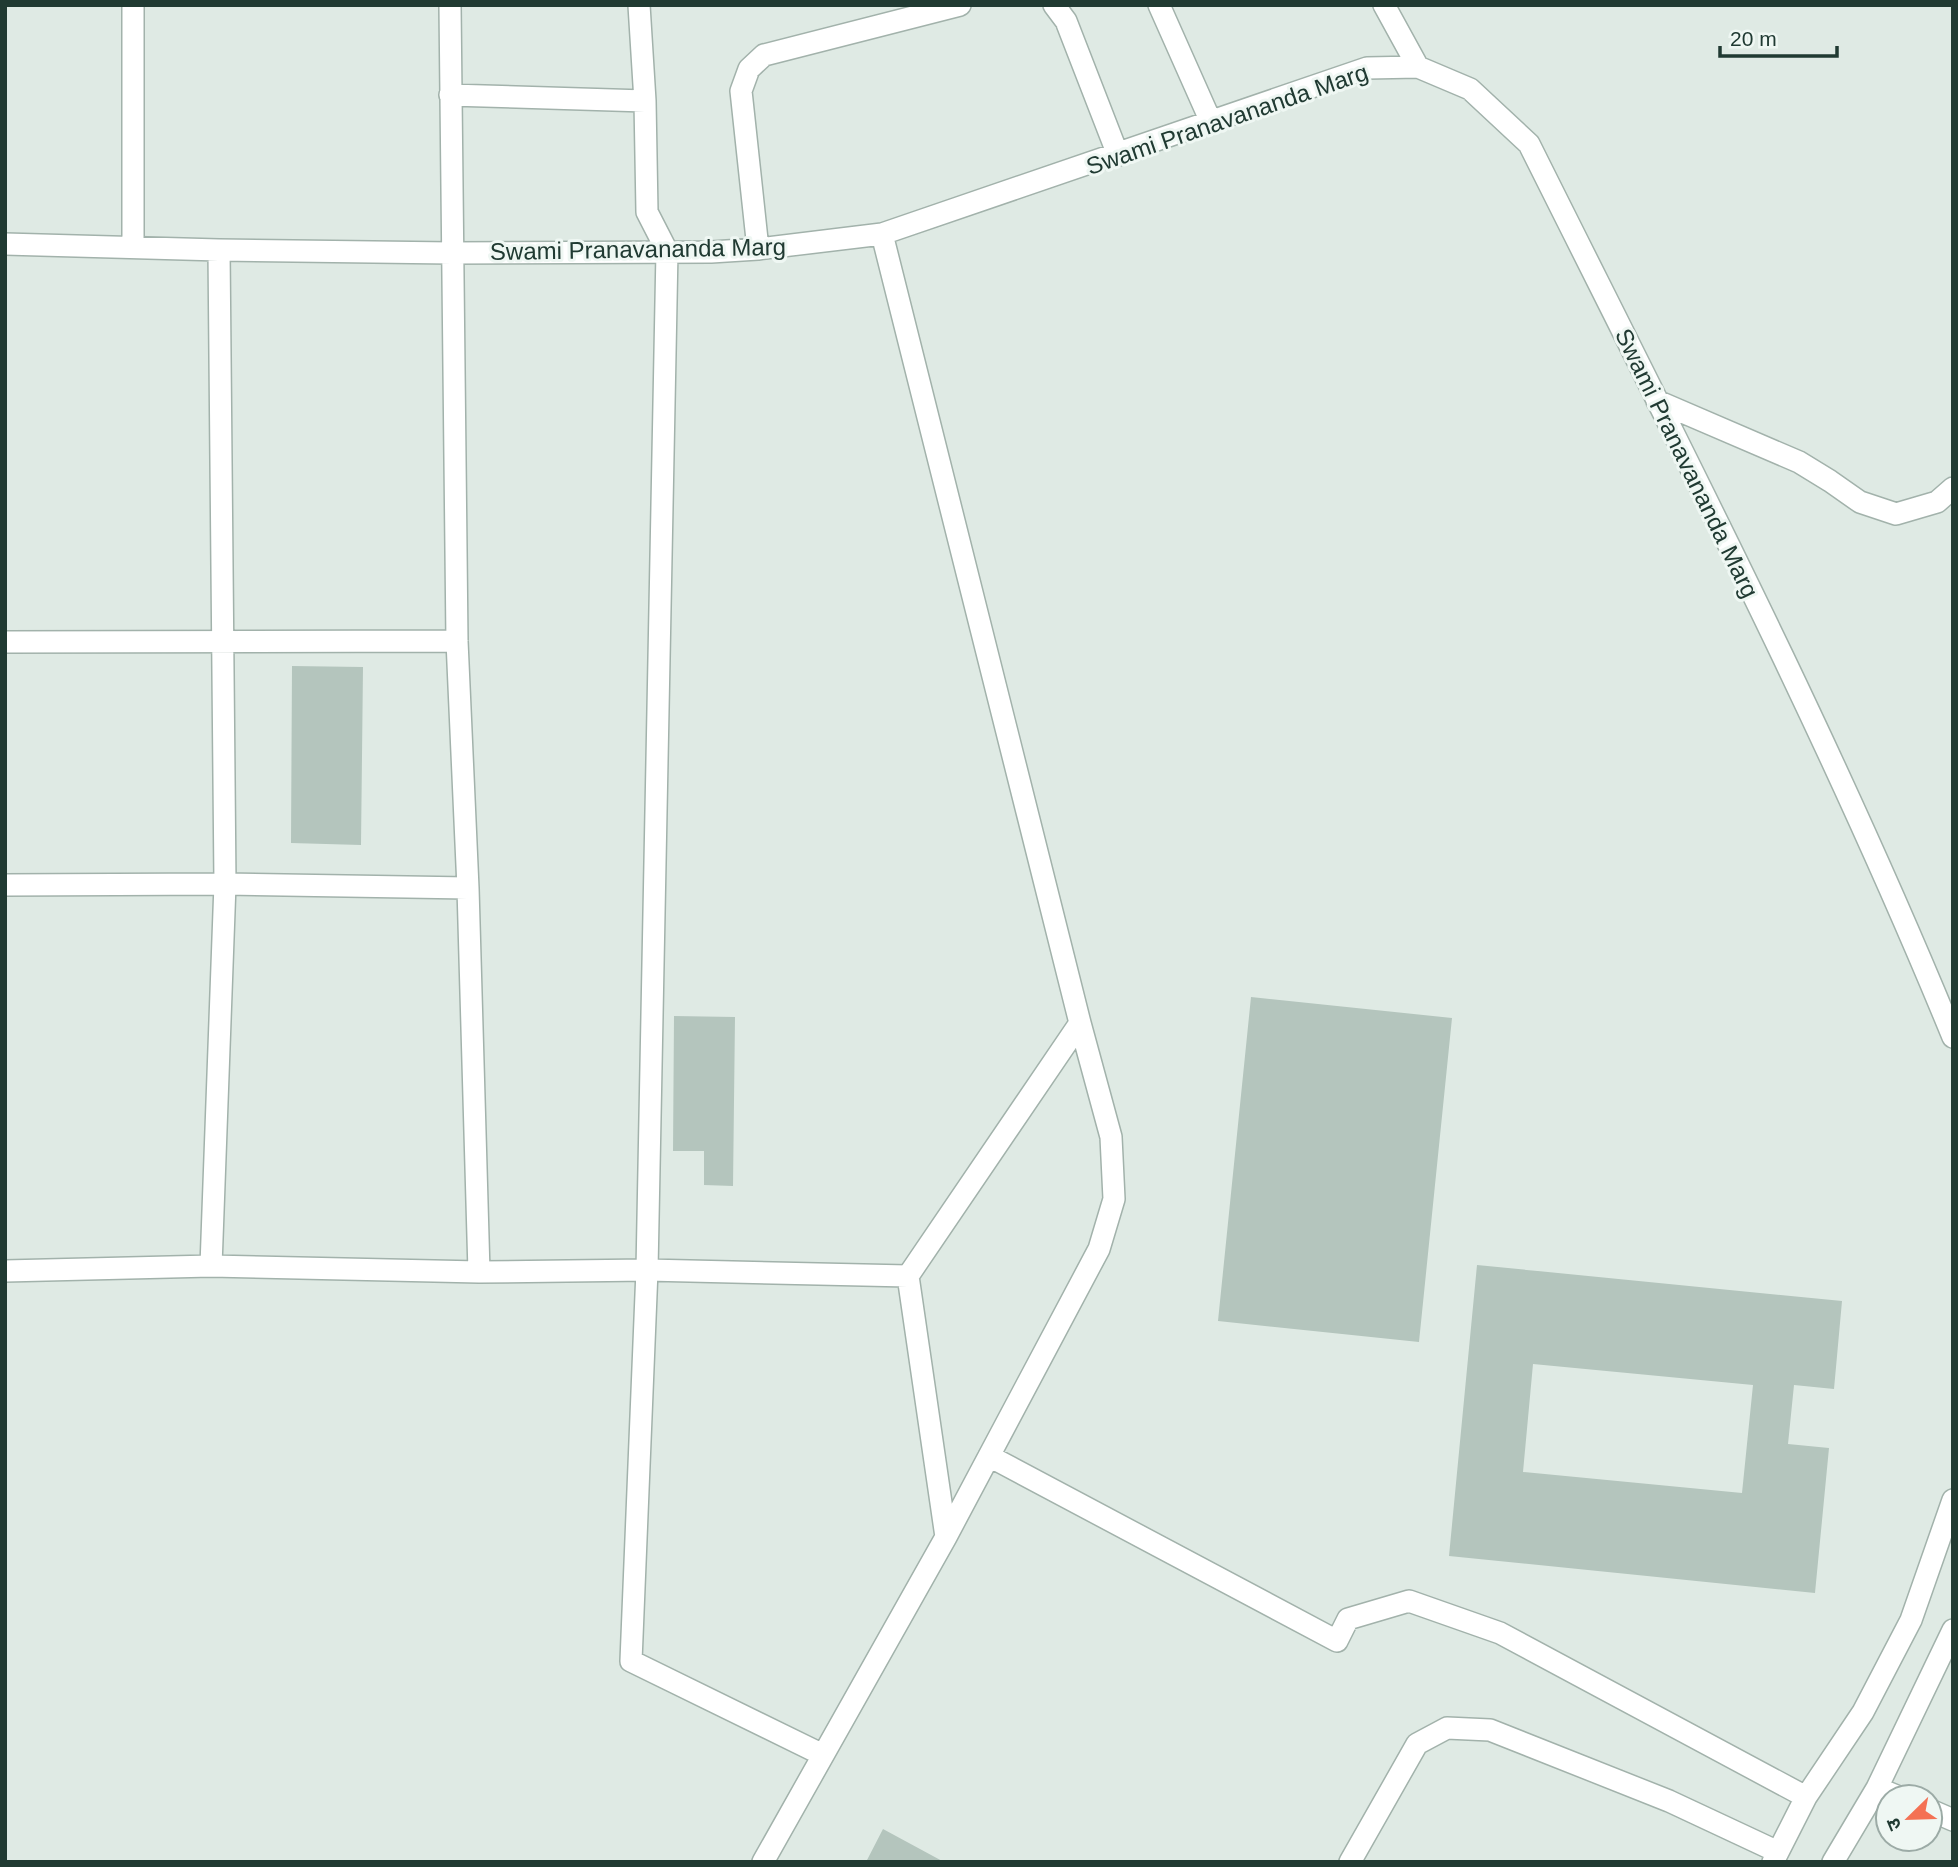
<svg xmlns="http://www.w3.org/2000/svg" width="1958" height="1867" viewBox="0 0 1958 1867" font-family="Helvetica,'Noto Sans Devanagari',sans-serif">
	<rect width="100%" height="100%" fill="#dfeae4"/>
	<path fill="#b4c5bd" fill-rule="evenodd" d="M292,666L363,667L361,845L291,843Z
		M1251,997L1452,1018L1419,1342L1218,1321Z
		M674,1016L735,1017L733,1186L704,1185V1151H673Z
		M1477,1265L1842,1301L1834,1389L1794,1385L1788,1444L1829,1448L1815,1593L1449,1556ZM1533,1364L1753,1385L1742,1493L1523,1472Z
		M883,1829L944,1862H866Z"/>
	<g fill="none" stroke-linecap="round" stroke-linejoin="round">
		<g stroke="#a2b2ab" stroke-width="24">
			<path id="minor" d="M133,5V246
				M450,5L457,641L468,888L479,1272
				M639,5L645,101L647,212L667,251L647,1270L631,1661L823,1755
				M1054,5L1066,21L1118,155
				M1159,5L1211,122
				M1384,5L1418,67
				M450,95L645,101
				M5,244L219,250L452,253L711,252L758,249L882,234L1367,68L1418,67L1470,89L1529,144C1676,439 1828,732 1953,1037
				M758,249L741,91L749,69L764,55L960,5
				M1657,401L1799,462L1830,481L1860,502L1896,514L1937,502L1953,488
				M5,642L457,641
				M5,885L225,884L468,888
				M211,1266L225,884L219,250
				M5,1271L211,1266L479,1272L647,1270L908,1276
				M989,1456L1337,1641L1348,1619L1409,1601L1500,1633L1806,1797
				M946,1537L908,1276L1080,1023
				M1877,1788L1899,1797
				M1930,1810L1953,1820
				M763,1862L946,1537L1099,1249L1114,1199L1111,1137L1080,1023L882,234
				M1350,1862L1417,1744L1447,1728L1490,1730L1669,1801L1778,1852
				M1773,1862L1806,1797L1863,1712L1911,1620L1953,1500
				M1833,1862L1877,1788L1953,1630"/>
		</g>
		<use href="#minor" stroke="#fff" stroke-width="21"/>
	</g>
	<g text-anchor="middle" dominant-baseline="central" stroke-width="6" stroke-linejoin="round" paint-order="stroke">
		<g font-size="24" fill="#203a32" stroke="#eff7f3">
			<text transform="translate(1227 119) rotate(-19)">Swami Pranavananda Marg</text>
			<text transform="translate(638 249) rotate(-1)">Swami Pranavananda Marg</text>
			<text transform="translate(1687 463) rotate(64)">Swami Pranavananda Marg</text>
		</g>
	</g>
	<rect width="1958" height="1867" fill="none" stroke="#203a32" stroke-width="14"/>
	<g transform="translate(1909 1818) rotate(247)"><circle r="33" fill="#eff7f3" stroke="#9caba6" stroke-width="2"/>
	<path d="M0-5L12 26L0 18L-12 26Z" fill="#f47154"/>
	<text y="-10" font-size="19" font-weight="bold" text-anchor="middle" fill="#203a32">उ</text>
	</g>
	<path d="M1720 46v10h117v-10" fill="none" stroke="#203a32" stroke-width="3.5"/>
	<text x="1730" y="46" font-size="21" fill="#203a32" stroke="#eff7f3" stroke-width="5" paint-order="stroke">20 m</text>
</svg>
